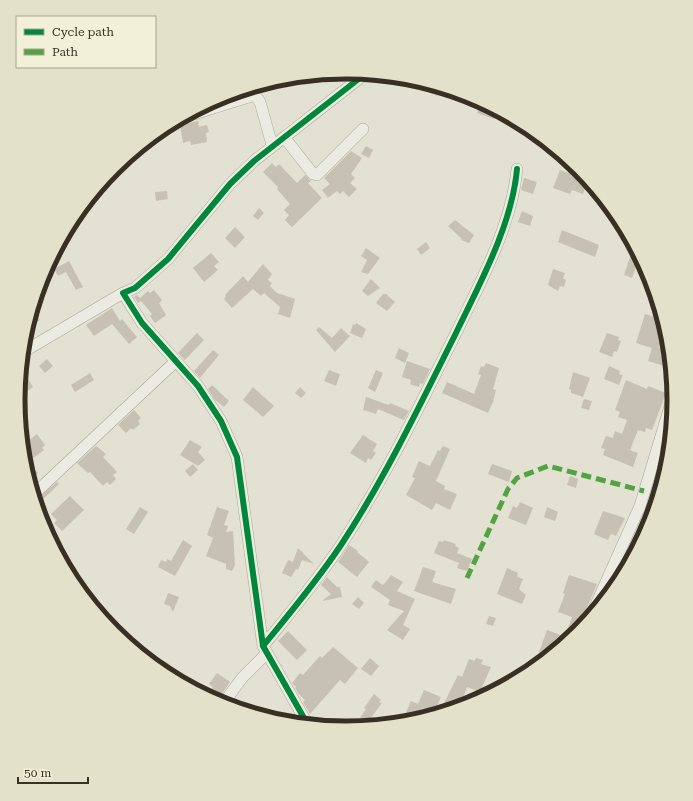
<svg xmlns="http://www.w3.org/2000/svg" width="693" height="801" viewBox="0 0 693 801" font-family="'Roboto Serif',serif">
	<rect width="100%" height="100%" fill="#e3e1d2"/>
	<path fill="#c7c1b3" d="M433,85L440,87L437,96L430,93Z
		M466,95L497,110L494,119L477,113L479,108L463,101Z
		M198,121L199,127L207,125L209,132L206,133L207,142L191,145L190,141L183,143L180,125Z
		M550,145L556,150L554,157L547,154Z
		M366,146L373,150L369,158L361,154Z
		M351,151L362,158L351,174L355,178L350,183L357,189L349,197L343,191L340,194L337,191L328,198L322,190L330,184L324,178Z
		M571,162L588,179L583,194L572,190L570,194L553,188L560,170L568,173Z
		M272,163L276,167L279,164L297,183L305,175L311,181L308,183L322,198L292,227L285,220L289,215L284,210L290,204L277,189L278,187L263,172Z
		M524,178L537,182L533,194L521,190Z
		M167,191L168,199L156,201L155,192Z
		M259,208L264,213L258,220L253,216Z
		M522,211L533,216L530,226L518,222Z
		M455,220L474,235L469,243L461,240L462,239L448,226Z
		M235,227L245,237L235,248L225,238Z
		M562,230L599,245L595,257L558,242Z
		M426,242L430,248L421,255L417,249Z
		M634,245L640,256L632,278L624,275Z
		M366,248L380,258L368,274L361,272L367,260L361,256Z
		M211,253L219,262L214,266L218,270L204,282L193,268Z
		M69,261L83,287L76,290L66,272L58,276L54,269Z
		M263,264L272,274L268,280L272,283L270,286L277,293L295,299L290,318L278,314L280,307L264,293L261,296L253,289L232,308L224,299L226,296L225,295L243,276L248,282Z
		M553,269L565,273L563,278L566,280L564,287L560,286L558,291L548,285Z
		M371,279L380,288L368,296L362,291Z
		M154,290L162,300L159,303L166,315L155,323L150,316L152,314L141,301L138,303L134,297L137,295L140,298L148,291L150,293Z
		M383,294H386L395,302L387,311L376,303Z
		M112,308L120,321L122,319L137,337L129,344L112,324L94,336L86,325Z
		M32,310L40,320L27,328L30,319Z
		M645,314L664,320L666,328L659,348L668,350L667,354L670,355L668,363L665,362L664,366L648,361L652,348L636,343Z
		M356,323L366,329L362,338L350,333L353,324L355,325Z
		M319,327L332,338L341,328L350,336L335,352L316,330Z
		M197,333L204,340L185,360L178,353Z
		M607,333L619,337L618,340L621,341L617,352L614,351L612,357L599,352Z
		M399,348L409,353L405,363L395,358Z
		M213,350L219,355L200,378L194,371Z
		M47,359L53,366L45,373L39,366Z
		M407,361L430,369L423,384L420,383L419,387L410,384L411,380L402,377Z
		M486,363L499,368L493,389L496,390L493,402L488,413L442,393L447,382L474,394L481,375L478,374L481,366L484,367Z
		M609,366L620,371L619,374L623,375L619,385L604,379Z
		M21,368L33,387L18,397L20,382Z
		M329,370L340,374L336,386L324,381Z
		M376,370L383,373L375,392L368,388Z
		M573,372L590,378L583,397L571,393V390L569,389Z
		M90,373L94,380L75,392L71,385Z
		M626,380L647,389L648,386L666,393L652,430L646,428L645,432L638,430L630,450L638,453L633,467L603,455L605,449L601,448L606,436L613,438L615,431L622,434L627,420L618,417L620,412L615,410Z
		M212,385L229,401L224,407L215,400L208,389Z
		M253,387L274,406L263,417L243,400Z
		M300,387L306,393L301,398L295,393Z
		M366,397L389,405L390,403L409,411L404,420L378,409L376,414L363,410Z
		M584,399L592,401L589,410L581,408Z
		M134,410L141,418L138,421L140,424L133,430L131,428L126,433L118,425Z
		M37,434L45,445L42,448L44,450L28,462L38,473L30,482L24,464L23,445Z
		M363,435L377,444L373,451L376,453L371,460L368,458L366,463L350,453Z
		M190,440L202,447L198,452L205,460L198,466L180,455Z
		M96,446L106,454L103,457L117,472L113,475L116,479L110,485L107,482L103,486L90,472L88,473L77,463Z
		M443,446L450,449L436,481L445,486L444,489L457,494L450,510L436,503L432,510L406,495L415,478L412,477L419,461L430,466L438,450L440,451Z
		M193,464L198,470L190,477L185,471Z
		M492,464L512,471L509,482L488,474Z
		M570,476L578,479L576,488L567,485Z
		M57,482L59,484L37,505L35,501Z
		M70,496L84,510L62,531L54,523L57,520L51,514Z
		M520,502L533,508L526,525L508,518L513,506L517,508Z
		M140,507L148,512L134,534L126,529Z
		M217,507L229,511L224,525L228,526L226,532L233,531L235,565L232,571L226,569V564L206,556L213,538L207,535Z
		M547,507L558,512L555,521L544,517Z
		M603,511L625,518L616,536L611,534L608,540L594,534Z
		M183,540L192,546L175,576L158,567L161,560L166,562L167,559L171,561Z
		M444,540L456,544L455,546L459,548L457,553L472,559L467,571L457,568L459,563L434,553L439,541L443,542Z
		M349,545L358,551L357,552L369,562L357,577L338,562Z
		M298,548L314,564L302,560L298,570L296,569L291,577L282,573L288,560L293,562Z
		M423,567L436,571L432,582L456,589L451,604L414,591Z
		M507,568L518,573L517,577L523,579L519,589L526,595L522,604L497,594Z
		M391,575L403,582L397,591L415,599L403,625L410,629L403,640L387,630L404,611L388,605L390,600L371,587L376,580L383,585Z
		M569,575L597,584L575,636L566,633L572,617L558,612L565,594L563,593Z
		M327,577L337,587H340L342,597L322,601L331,594L321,585Z
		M615,579L620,581L606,600Z
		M168,593L179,597L173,612L170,606L164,604Z
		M358,597L364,603L359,609L352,604Z
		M489,616L496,618L493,626L486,624Z
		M547,630L563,636L559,646L555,644L550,656L543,660L537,658Z
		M288,631L307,650L297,660L278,641Z
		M333,647L358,668L345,684L340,680L310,714L303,702L305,700L298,693L295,688L296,687L292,683L300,673L303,675L320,656L322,658Z
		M370,658L379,666L371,676L361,669Z
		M476,658L483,660L481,664L491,667L480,692L467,687L460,706L456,704L454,709L443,705L458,675L462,677L469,659L475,661Z
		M165,661L180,672L175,679L159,670Z
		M217,673L230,682L221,695L212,689L213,687L209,684Z
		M424,690L441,697L434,713L422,708L417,721L404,717L411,701L418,704Z
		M374,694L381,700L379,702L382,703L364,727L361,728L356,724L366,709L364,708Z
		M236,698L239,701L249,713L234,708L231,705Z
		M393,716L398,720L395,724L385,725Z"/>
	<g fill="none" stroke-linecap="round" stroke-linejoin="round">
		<g stroke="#a9a69a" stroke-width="12">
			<path id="street" d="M181,118L255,95L260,102L272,145
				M284,137L313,174L317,175L363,129
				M23,352L123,293
				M33,495L176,361
				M589,620L640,506L674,393
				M263,646C290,613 317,581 341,545C385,478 420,405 456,333C480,283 512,225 517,169
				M223,704L242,678L267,653
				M308,725L263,646L237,457L221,421L198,386L142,323L123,293L135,288L168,259L230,184L254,161L365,74"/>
		</g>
		<use href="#street" stroke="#ecebe2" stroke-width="11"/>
		<path stroke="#53a441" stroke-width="5" stroke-dasharray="10 5" stroke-linecap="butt" d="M467,578L508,489L517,478L548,466L644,491"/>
		<g stroke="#f3f0d9" stroke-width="8">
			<path id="cycleway" d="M263,646C290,613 317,581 341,545C385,478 420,405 456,333C480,283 512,225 517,169
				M308,725L263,646L237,457L221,421L198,386L142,323L123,293L135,288L168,259L230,184L254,161L365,74"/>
		</g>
		<use href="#cycleway" stroke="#00873e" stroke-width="6"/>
	</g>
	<path d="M0 0H693V801H0ZM25 400a321 321 0 1 1 642 0a321 321 0 1 1-642 0Z" fill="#e4e1ca" fill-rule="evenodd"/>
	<path fill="none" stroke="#383022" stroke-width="5" d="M25 400a321 321 0 1 1 642 0a321 321 0 1 1-642 0Z"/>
	<rect x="16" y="16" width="140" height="52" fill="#f3f0d9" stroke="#a8a390"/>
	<rect x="24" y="29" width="20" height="6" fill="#00873e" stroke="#a8a390"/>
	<text x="52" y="36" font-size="12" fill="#383022">Cycle path</text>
	<rect x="24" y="49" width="20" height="6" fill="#53a441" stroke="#a8a390"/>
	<text x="52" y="56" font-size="12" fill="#383022">Path</text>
	<path d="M18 777v6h70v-6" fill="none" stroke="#383022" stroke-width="2"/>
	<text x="24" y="777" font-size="12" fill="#383022" stroke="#f3f0d9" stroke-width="3" paint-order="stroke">50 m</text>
</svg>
